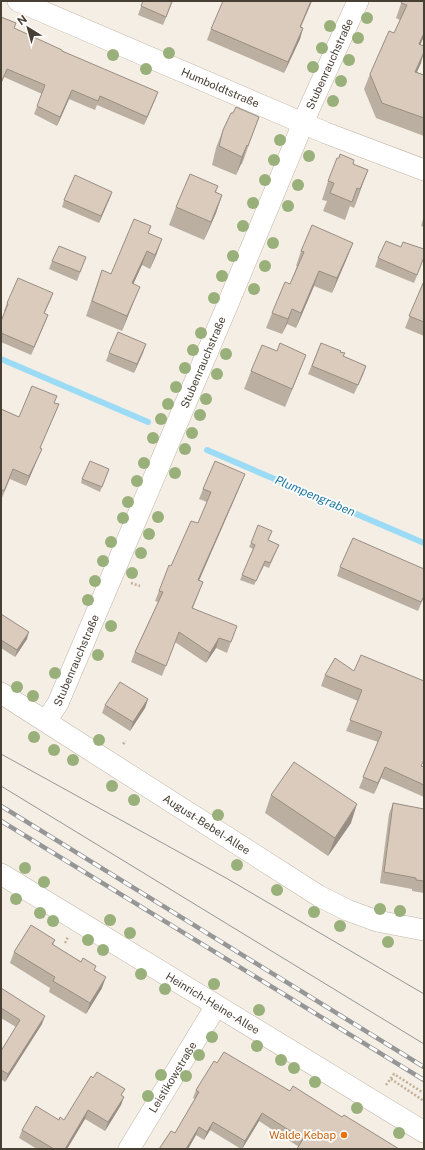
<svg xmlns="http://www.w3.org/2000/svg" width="425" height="1150" viewBox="0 0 425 1150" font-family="'Public Sans',sans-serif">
	<rect width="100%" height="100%" fill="#f4eee5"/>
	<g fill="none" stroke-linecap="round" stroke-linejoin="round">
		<path stroke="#9cdbf6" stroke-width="6" d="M1,359L148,422
			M207,450L424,543"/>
		<g stroke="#c0b5a7" stroke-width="22">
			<g id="minor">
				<path id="s1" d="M18,1L326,133L424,170"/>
				<path id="s2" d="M1,693L319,896L347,910L377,921L424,930"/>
				<path id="s3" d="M46,721L58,703L227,306L309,109L358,1"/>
				<path id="s4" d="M1,874L424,1132"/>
				<path id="s5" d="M129,1149L216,1006"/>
			</g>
		</g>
		<path stroke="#c3af97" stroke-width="2.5" stroke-dasharray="2 2" stroke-linecap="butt" d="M131,583L140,586
			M123,744L126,741
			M65,943L68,937
			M391,1079L424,1101
			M386,1085L394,1074L422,1092"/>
		<use href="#minor" stroke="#fff" stroke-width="21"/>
		<path stroke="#969696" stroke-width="1" d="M1,754L226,878L424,994
			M1,786L424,1044"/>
		<g stroke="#969696" stroke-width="4.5">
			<path id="rail" d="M1,806L424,1067
				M1,821L424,1080"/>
		</g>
		<use href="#rail" stroke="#fff" stroke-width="3" stroke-dasharray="9" stroke-linecap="butt"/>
	</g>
	<g fill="#99b07a">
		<circle cx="367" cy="18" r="6"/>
		<circle cx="330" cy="26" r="6"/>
		<circle cx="358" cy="38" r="6"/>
		<circle cx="322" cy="48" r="6"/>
		<circle cx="169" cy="53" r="6"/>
		<circle cx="113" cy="55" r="6"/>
		<circle cx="349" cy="60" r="6"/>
		<circle cx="313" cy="67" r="6"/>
		<circle cx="146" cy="69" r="6"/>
		<circle cx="341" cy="81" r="6"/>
		<circle cx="333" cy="101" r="6"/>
		<circle cx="280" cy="140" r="6"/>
		<circle cx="309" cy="156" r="6"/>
		<circle cx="274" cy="160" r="6"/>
		<circle cx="265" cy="180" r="6"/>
		<circle cx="298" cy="185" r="6"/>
		<circle cx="253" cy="203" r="6"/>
		<circle cx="288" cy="206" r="6"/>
		<circle cx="243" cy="226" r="6"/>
		<circle cx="273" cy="243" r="6"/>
		<circle cx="233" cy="256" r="6"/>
		<circle cx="265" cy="266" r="6"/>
		<circle cx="222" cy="276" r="6"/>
		<circle cx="254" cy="289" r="6"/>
		<circle cx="214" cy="298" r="6"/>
		<circle cx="201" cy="333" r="6"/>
		<circle cx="193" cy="350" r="6"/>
		<circle cx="226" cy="354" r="6"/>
		<circle cx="185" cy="368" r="6"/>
		<circle cx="217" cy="374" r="6"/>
		<circle cx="176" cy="387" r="6"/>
		<circle cx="206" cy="399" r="6"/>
		<circle cx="168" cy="404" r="6"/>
		<circle cx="200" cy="415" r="6"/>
		<circle cx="161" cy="419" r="6"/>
		<circle cx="192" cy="433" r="6"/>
		<circle cx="153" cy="438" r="6"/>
		<circle cx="185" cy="449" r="6"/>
		<circle cx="144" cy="463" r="6"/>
		<circle cx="175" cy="473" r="6"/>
		<circle cx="137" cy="481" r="6"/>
		<circle cx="128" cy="502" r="6"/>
		<circle cx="158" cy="517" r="6"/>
		<circle cx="123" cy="518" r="6"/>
		<circle cx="149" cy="534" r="6"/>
		<circle cx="111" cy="542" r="6"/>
		<circle cx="141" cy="553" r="6"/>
		<circle cx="103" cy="561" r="6"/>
		<circle cx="132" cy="573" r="6"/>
		<circle cx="95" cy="581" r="6"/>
		<circle cx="88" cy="600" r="6"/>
		<circle cx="111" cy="626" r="6"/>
		<circle cx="98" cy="655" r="6"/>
		<circle cx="55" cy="673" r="6"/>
		<circle cx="17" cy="687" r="6"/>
		<circle cx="33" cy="696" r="6"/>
		<circle cx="34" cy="737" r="6"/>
		<circle cx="99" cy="740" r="6"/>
		<circle cx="54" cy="750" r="6"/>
		<circle cx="73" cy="760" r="6"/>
		<circle cx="112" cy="786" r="6"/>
		<circle cx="134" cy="800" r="6"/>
		<circle cx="218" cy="815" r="6"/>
		<circle cx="237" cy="865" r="6"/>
		<circle cx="25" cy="868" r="6"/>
		<circle cx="44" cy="882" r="6"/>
		<circle cx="277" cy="890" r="6"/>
		<circle cx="16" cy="899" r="6"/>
		<circle cx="380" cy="909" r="6"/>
		<circle cx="400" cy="911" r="6"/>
		<circle cx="314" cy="912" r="6"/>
		<circle cx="40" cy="913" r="6"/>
		<circle cx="110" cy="920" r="6"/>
		<circle cx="53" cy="921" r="6"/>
		<circle cx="340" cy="926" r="6"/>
		<circle cx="130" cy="933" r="6"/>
		<circle cx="88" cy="940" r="6"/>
		<circle cx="388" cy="942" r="6"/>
		<circle cx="103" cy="950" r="6"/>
		<circle cx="141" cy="974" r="6"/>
		<circle cx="214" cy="984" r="6"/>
		<circle cx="165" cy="989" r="6"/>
		<circle cx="259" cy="1010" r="6"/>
		<circle cx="212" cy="1037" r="6"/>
		<circle cx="257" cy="1046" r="6"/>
		<circle cx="199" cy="1055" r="6"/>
		<circle cx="281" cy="1060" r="6"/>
		<circle cx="294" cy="1068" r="6"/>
		<circle cx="161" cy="1075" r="6"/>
		<circle cx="186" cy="1076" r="6"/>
		<circle cx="315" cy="1082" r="6"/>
		<circle cx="148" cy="1096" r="6"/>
		<circle cx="357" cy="1108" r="6"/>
		<circle cx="399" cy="1133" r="6"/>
	</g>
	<path fill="#bbafa2" d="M143,1H173L163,25L138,15Z
		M240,1H312L301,27L303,28L300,39L284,73L207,40L211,29Z
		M402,1H424V36L420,45L421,63L417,72L424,75V136L376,118L364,89L370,74L394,33L400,20L396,18Z
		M1,17L16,23L14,28L62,51L155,100L144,125L97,105L95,110L69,99L57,126L34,114L42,94L4,77L1,84Z
		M233,113L259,117L242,164H241L236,175L212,165L216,148L223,130Z
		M353,164L368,170L354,208L350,206L345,220L323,211L327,201L322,200L328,181Z
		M218,186L216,192L222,195L216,213L204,240L169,225L176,207Z
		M112,192L99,223L62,207L64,200Z
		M424,216V227L421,226Z
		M151,226L148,233L157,253L150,269L142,265L133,284L134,301L122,331L86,316L102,270L111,274Z
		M353,243L347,258L332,293L314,286L296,328L287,324L282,334L266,328L272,313L290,284L297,266H296L301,251Z
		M86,257L77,281L49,269L52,261Z
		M378,258H424L414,283L375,267Z
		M424,281V336L405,328Z
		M53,293L44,313L48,315L31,355L1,342V321L5,311H4L7,303Z
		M321,343L340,352L343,356L366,366L354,394L308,374Z
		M146,344L134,373L106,361L109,353Z
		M251,371L299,373L285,407L244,389Z
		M54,403L59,404L55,414L40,448L42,449L38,458L26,486L10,479L1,500V409L19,417Z
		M107,474L100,492L81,483L82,479Z
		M245,474L241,484L199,580L203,582L193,608L233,636L227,653L216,648L206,663L175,642L162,676L131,662L135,652L158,602L155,601L159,591L171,566L198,523L207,502L199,499L203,489Z
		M269,540L279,545L269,568L264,566L254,585L240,580L253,549L249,547L251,543Z
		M340,567L424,597L418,611L337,576Z
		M1,614L27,639L15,657L1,648Z
		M354,671L422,766L424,767V797L381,778L374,794L359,788L378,742L346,731L358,701L321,686L325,675Z
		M148,699L145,708L130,731L102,713L105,705Z
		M271,795L351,823L328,856L265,813Z
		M393,803L424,809V893L412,891V889L380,883L389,814Z
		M55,940L53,945L95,970L102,988L86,1014L49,992L50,988L10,963L14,952Z
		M1,988L42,1024L5,1082L1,1079V1051L16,1027L1,1018Z
		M217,1063L290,1091L342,1117L399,1149L299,1147L259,1121L242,1149H241L210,1130L204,1140L196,1135L188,1149H159L175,1133L195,1099L193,1098L196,1090Z
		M123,1096L121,1105L105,1131L85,1119L67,1149H37L19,1138L22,1130L59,1120H64Z"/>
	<path fill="#998e84" d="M311,1H312L296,37L300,27Z
		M303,28L300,39L284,73L288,62Z
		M424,33V36L414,60L419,44Z
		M424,52L421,63L410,87L415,72Z
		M72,90L69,99L57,126L60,117Z
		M158,92L155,100L144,125L147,117Z
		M247,145L241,164L236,175L242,157Z
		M368,170L361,188L354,208L360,189Z
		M112,192L110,198L99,223L101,216Z
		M222,195L216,213L204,240L211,222Z
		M162,239L157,253L150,269L155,255Z
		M353,243L347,258L332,293L337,278Z
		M147,251L142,265L127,298L132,283Z
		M319,271L314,286L296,328L301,313Z
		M140,287L134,301L122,331L127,316Z
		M53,293L50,301L41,321L44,313Z
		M292,309L287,324L282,334Z
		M48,315L45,323L31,355L34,347Z
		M146,344L143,353L134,373L137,364Z
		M306,355L299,373L285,407L292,389Z
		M366,366L363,375L354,394L358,385Z
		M42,449L38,458L26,486L29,476Z
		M245,474L241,484L195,590L198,580Z
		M29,632L27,639L15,657L17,650Z
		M219,638L216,648L206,663L210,653Z
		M148,699L145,708L130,731L133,722Z
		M385,767L381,778L374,794L378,783Z
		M357,804L351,823L328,856L335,838Z
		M106,977L102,988L86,1014L90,1003Z
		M45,1016L42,1024L5,1082L8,1074Z
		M124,1097L121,1105L105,1131L108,1122Z
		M88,1110L85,1119L67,1149H65Z
		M262,1113L259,1121L242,1149L245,1141Z
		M213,1122L210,1130L204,1140L207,1132Z
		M199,1127L196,1135L188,1149H186Z"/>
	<path fill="#dacbbc" stroke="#998e84" d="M143,1H172L166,17L141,6Z
		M223,1H311L300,27L303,28L288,62L211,29Z
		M402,1H424V33L419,44L424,46V52L415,72L424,75V118L382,103L370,74L389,31L394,33L407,5L401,3Z
		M1,17L16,23L14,28L62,50V51L158,92L147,117L100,96L98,101L72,90L60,117L37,106L45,85L7,69L1,83Z
		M236,107L259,117L248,146L247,145L242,157L219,146L223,130L231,113H233Z
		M340,154L354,160L353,164L368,170L360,189L357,188L352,202L330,193L334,183L328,181L337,158H339Z
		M190,174L218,186L215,192L222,195L211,222L176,207Z
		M75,175L112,192L101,216L64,200Z
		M134,219L151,226L148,233L162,239L155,255L147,251L132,283L140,287L127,316L92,301L102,270L111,274Z
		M312,225L353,243L337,278L319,271L301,313L292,309L288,319L272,313L285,282L290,284L304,252L301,251Z
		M386,241L401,247L403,242L424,249V257L417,275L378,258Z
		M59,246L86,257L80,272L52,261Z
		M18,278L53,293L44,313L48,315L34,347L1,333V321L8,304L7,303Z
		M424,281V322L409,316Z
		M118,332L146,344L137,364L109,353Z
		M280,343L306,355L292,389L251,371L262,345L277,351Z
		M321,343L341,351L340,352L345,353L343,356L366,366L358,385L312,366Z
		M32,386L57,396L54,403L59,404L40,448L42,449L29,476L13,469L4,491L1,489V409L19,417Z
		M90,461L109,469L102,487L82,479Z
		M215,461L245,474L198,580L203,582L192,608L237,626L231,642L219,638L210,653L179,632L166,666L135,652L163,592L159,591L169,565L171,566L191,521L198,523L211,492L203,489Z
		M258,525L272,531L268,540L279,545L270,563L265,561L256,581L242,575L255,545L251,543Z
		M353,538L424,569V596L421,602L340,567Z
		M1,614L29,632L17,650L1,640Z
		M361,655L424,681V760L421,766L424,767V785L385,767L378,783L363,777L382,732L350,720L362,690L325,675L335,658L354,671Z
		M120,682L148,699L133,722L105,705Z
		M294,762L357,804L335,838L271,795Z
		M393,803L424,809V881L416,880V878L384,872Z
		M31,925L55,940L52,944L81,962L83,958L96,966L94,970L106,977L90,1003L53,981L55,977L14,952Z
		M1,988L45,1016L8,1074L1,1070V1051L20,1020L1,1008Z
		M224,1052L290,1091L293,1086L342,1117L344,1115L399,1149H297L303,1139L262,1113L245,1141L213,1122L207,1132L199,1127L186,1149H159L171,1131L175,1133L199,1092L196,1090L214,1061L217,1063Z
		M97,1072L125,1089L121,1095L124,1097L108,1122L88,1110L65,1149H54L22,1130L36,1106L59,1120L60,1117L64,1120L91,1076L93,1078Z"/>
	<circle fill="#e8710a" stroke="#fff" stroke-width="1.5" cx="344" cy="1135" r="4"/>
	<g text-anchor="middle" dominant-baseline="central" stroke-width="3.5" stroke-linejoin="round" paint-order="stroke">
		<g font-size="11" fill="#473e34" stroke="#fff">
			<text stroke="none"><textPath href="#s3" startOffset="716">Stubenrauchstraße</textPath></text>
			<text stroke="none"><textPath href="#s1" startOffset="220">Humboldtstraße</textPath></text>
			<text stroke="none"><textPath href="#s3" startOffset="392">Stubenrauchstraße</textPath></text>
			<text stroke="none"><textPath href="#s3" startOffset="68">Stubenrauchstraße</textPath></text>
			<text stroke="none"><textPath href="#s2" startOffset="244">August-Bebel-Allee</textPath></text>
			<text stroke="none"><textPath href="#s4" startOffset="248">Heinrich-Heine-Allee</textPath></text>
			<text stroke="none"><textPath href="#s5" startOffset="84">Leistikowstraße</textPath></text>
		</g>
		<g font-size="11" fill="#c56008" stroke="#fff" text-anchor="end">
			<text x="336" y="1135">Walde Kebap</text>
		</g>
		<g font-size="12" font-style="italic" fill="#217aa2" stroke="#fff">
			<text transform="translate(315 496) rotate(23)">Plumpengraben</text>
		</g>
	</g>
	<rect width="425" height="1150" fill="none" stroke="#473e34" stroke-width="4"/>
	<g transform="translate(28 28) rotate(323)" stroke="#ffffff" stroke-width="3" paint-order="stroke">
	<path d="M0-3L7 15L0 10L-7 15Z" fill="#473e34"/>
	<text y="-6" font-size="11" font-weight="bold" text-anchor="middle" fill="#473e34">N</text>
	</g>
</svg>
